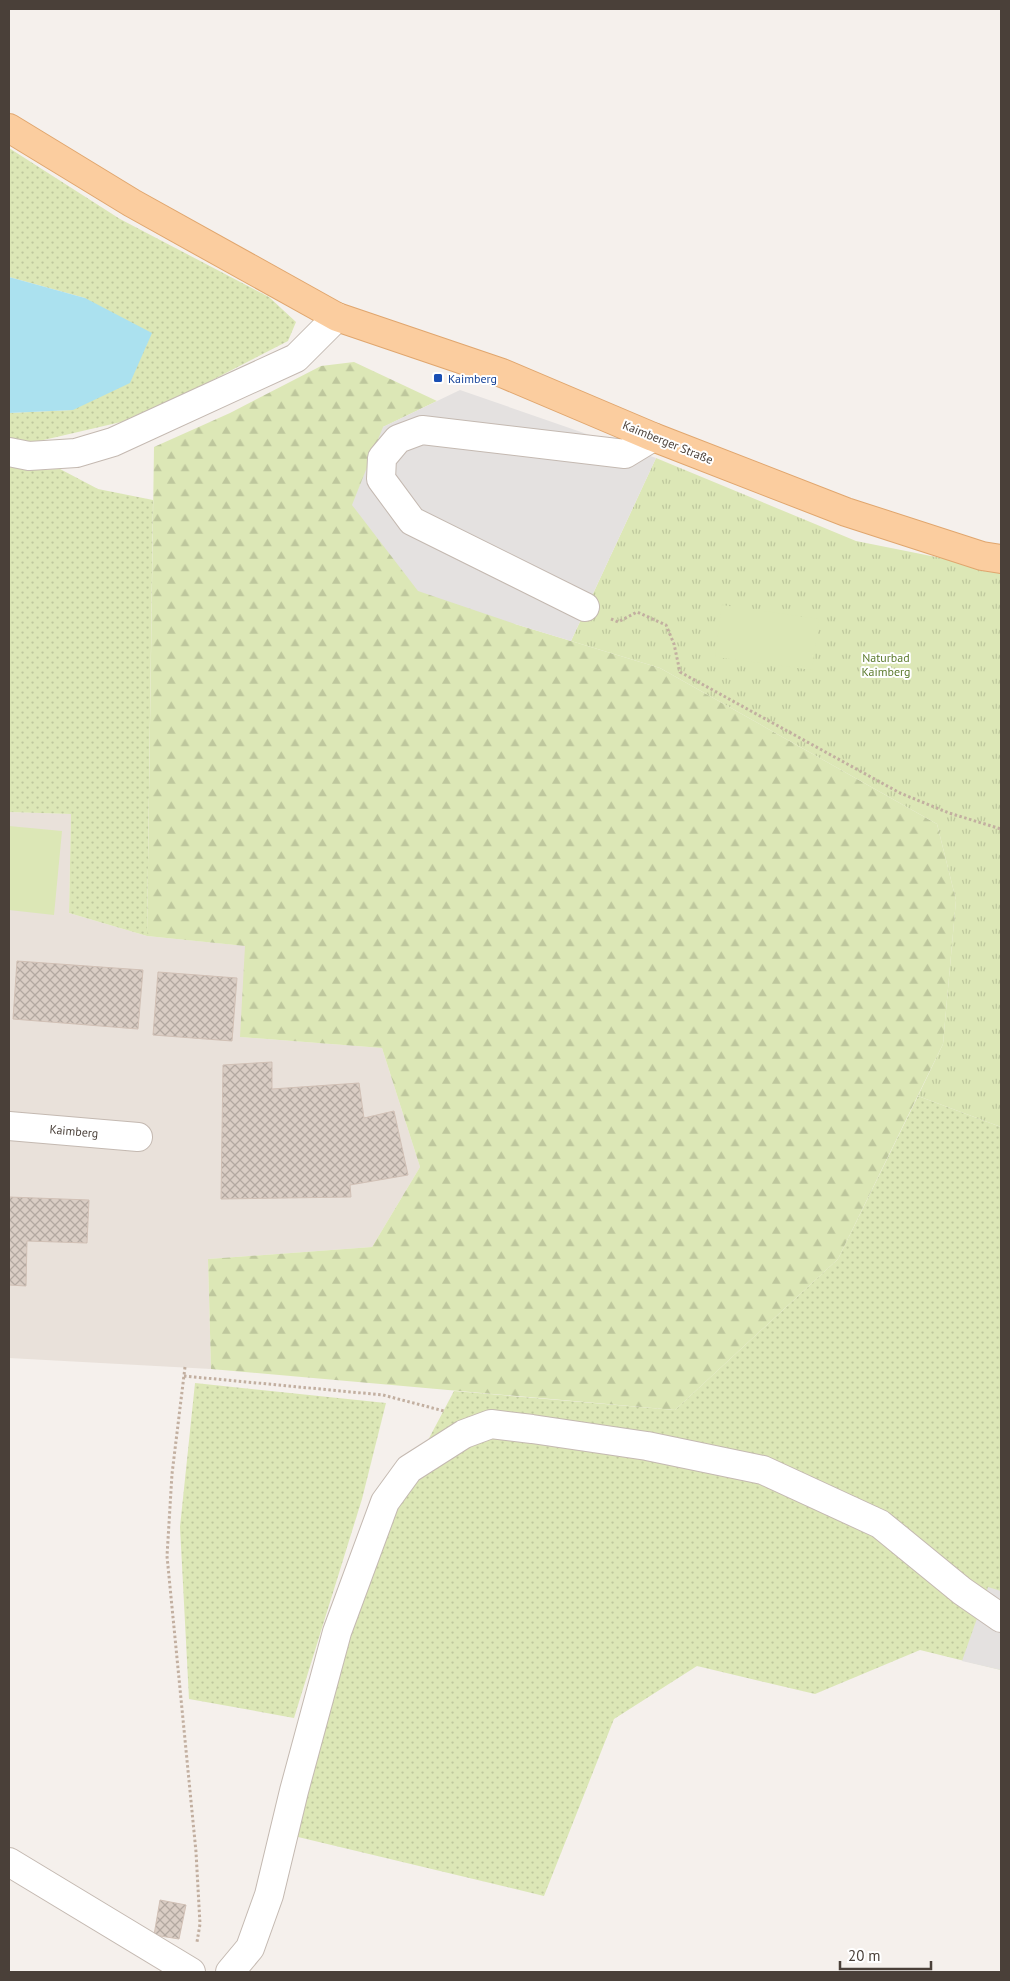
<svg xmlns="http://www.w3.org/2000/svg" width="1010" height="1981" viewBox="0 0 1010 1981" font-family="'PT Sans',sans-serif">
	<defs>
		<pattern id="grass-dots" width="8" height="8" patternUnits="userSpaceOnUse" patternTransform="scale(1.25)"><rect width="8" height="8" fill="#dce7b6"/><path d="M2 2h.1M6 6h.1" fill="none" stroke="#bec79d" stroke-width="1.8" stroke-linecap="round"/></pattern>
		<pattern id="forest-firs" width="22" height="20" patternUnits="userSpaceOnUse" patternTransform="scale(1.25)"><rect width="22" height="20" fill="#dce7b6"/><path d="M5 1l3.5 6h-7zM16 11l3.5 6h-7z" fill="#bec79d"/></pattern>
		<pattern id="park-tufts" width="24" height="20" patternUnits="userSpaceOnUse" patternTransform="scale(1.25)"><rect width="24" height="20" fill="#dce7b6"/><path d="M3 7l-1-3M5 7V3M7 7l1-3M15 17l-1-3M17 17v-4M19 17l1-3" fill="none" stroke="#bec79d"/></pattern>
		<pattern id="building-cross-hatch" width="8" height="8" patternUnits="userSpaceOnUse" patternTransform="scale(1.25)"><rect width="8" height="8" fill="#dacdc4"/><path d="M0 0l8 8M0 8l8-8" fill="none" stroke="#b3a8a0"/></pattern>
	</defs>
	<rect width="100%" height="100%" fill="#f5f0ec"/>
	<path fill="#e9e1da" d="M9,812L71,814L69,913L147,936L246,946L241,1037L382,1048L420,1167L372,1247L208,1259L211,1369L9,1358Z"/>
	<path fill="url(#grass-dots)" d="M9,148L120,219L269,297L296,322L288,341L197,388L121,422L35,442L9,438V413L73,410L85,298L9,277Z
		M9,466L38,470L60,469L98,489L153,500L147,936L69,913L71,814L9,812Z
		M918,1096L1001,1127V1670L920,1650L815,1694L697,1666L614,1719L544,1896L273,1831L326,1633L454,1391L675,1410L838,1259Z
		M195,1383L386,1403L362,1499L294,1718L189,1699L180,1527Z"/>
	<path fill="url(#forest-firs)" d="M354,362L437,401L383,427L515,624L660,668L937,824L956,900L943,1044L838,1259L675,1410L211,1369L208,1259L372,1247L420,1167L382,1048L240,1037L245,946L147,936L154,447L230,413L321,366Z"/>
	<path fill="url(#park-tufts)" d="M656,458L856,541L1001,570V1127L918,1096L943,1044L956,900L937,824L660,668L571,641Z"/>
	<path fill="#dce7b6" d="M722,605L819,619L812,670L715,657Z
		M9,826L62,831L54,915L9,910Z"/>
	<path fill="#e4e1e0" d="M460,390L656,458L571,641L515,624L418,591L352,505L383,427Z
		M988,1587L1001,1591V1670L962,1661Z"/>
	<path fill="#abe1ef" d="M9,277L85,298L152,333L130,383L73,410L9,413Z"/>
	<path fill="url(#building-cross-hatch)" stroke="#d1c0b5" d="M17,961L143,970L138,1029L13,1019Z
		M158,972L237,978L232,1041L153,1035Z
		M272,1062V1089L359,1083L364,1118L394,1111L408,1175L350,1185L351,1197L221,1199L223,1065Z
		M9,1197L89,1200L87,1243L27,1241L26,1286L9,1285Z
		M160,1900L186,1905L179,1939L154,1935Z"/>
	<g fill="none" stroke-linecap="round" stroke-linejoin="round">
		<g stroke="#c4b9b1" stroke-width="30">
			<path id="minor" d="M9,452L29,456L76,453L113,442L296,358L337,317
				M585,607L412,521L381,479L382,458L398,439L422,430L625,454L653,437
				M9,1126L138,1137
				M9,1862L191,1972
				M230,1972L250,1948L269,1895L294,1791L337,1632L385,1502L409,1469L464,1434L491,1424L532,1429L647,1446L763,1470L880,1524L962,1591L1001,1618"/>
		</g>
		<g stroke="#e0a66e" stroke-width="30">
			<path id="major" d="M9,128L132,203L337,317L502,373L653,437L846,512L982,556L1001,559"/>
		</g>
		<path stroke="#c2afa0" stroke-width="3" stroke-dasharray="2.5 2.5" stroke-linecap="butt" d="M611,619L618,622L637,612L666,625L674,644L680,672L900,793L949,813L1001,829
			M185,1367L172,1474L167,1556L196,1852L200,1924L197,1942
			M184,1376L383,1395L444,1411"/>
		<use href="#minor" stroke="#fff" stroke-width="28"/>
		<use href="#major" stroke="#fbcd9f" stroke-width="28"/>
	</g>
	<rect fill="#1a4fb4" stroke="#fff" stroke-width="2" x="433" y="373" width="10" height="10" rx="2.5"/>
	<g text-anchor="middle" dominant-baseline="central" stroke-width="4" stroke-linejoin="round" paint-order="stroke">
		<g font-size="12" fill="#164399" stroke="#fff" text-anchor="start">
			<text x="448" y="378">Kaimberg</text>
		</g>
		<g font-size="12" fill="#4a4039" stroke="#fff">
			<text transform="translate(668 442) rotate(22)">Kaimberger Straße</text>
			<text transform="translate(74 1131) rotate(5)">Kaimberg</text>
		</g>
		<g font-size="12" fill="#5b7a2d" stroke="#fff">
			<text x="886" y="657">Naturbad<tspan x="886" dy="14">Kaimberg</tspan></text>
		</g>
	</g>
	<rect width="1010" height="1981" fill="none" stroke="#4a4039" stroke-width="20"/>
	<path d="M840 1961v8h91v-8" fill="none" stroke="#4a4039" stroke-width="2.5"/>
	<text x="848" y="1961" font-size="15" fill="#4a4039" stroke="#ffffff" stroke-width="4" paint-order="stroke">20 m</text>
</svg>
